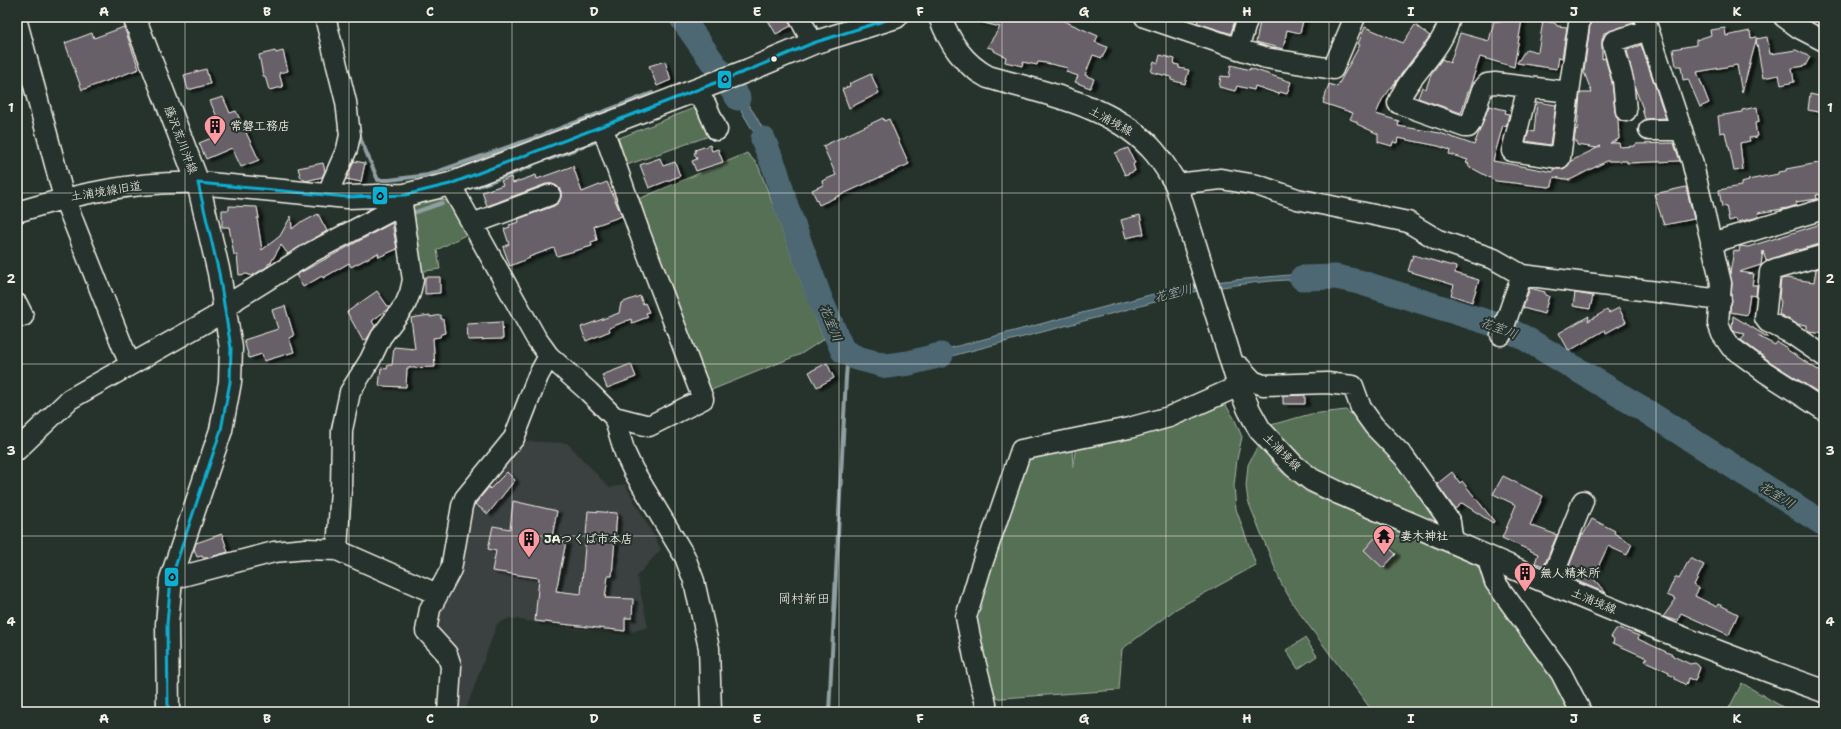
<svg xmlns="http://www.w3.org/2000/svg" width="1841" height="729" viewBox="0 0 1841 729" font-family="'Shantell Sans','Klee One',sans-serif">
	<defs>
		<filter id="shadow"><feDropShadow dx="4.5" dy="2.5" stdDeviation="1" flood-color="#0009"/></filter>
	</defs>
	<rect width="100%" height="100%" fill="#26332d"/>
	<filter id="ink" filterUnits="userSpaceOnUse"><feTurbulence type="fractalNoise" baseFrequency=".025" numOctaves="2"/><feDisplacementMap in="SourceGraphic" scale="8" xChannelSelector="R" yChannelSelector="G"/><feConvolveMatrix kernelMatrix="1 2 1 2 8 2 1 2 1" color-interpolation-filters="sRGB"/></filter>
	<g filter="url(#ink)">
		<path fill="#3a403f" d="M522,441L567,443L610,488L625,484L661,549L637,576L648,627L629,633L578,630L510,618L497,624L465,712H452L432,629L471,501Z"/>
		<path fill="#577056" stroke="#a6b09f" d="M699,106L712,135L624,166L612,141Z
			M747,153L758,165C780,223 800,282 824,339L801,354L709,391L634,201Z
			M436,198L454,203L467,234L437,250L440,269L417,272L411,221L412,206Z
			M1223,401L1234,418L1242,437L1237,459L1234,486L1236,509L1256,565L1176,609L1122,649L1119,690L988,699L974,608L1019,470L1035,453L1072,447L1073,467L1076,444Z
			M1346,410L1382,440L1446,528L1318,473L1267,426L1311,414Z
			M1260,445L1277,468L1307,492L1476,565L1544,660L1572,712H1373L1295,607L1281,583L1248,501L1246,486L1248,465L1255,451Z
			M1305,638L1317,656L1298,669L1286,650Z
			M1742,683L1791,712H1727Z"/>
		<path fill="#4d6873" stroke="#909fa2" d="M681,17H686L754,113L767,136L780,169L771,172L758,139L737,104L723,71Z
			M1311,273H1337V281C1294,276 1236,284 1193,292L910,367L909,359L1191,284Z"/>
		<path fill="#26332d" d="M725,70L744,95L733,99L721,72Z"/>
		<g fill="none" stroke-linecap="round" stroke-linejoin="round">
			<path stroke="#909fa2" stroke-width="4" d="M359,130L361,140L378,180H389L428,175L537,137L652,93
				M550,159L600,140
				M476,187L532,166
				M413,213L442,203
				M829,712L846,377L847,365L843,351"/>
			<path stroke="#4d6873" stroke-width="25" d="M681,17L738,98
				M763,139L776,171L786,206L821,301L843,351L857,358L887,366L909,363L941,355
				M1302,278L1336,277L1359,282L1497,325L1523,337L1638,406L1824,524"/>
		</g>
		<path fill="#686069" stroke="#f4f1e8" filter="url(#shadow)" d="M766,17H788L791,26L776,34Z
			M976,17H1055L1098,36L1095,42L1107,47L1102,58L1093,55L1085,75L1094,79L1090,88L1075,82L1078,76L1066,72L1068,68L1046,63L1038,62L1037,65L1023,62L1022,66L1005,62L1006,57L994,51V49L987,47L1000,27L976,21Z
			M1199,17H1236L1231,33H1229L1197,23Z
			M1261,17H1304L1300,33L1287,30L1283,49L1256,42Z
			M1501,17L1522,20L1514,67L1480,57L1461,113L1418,98L1422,87L1426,89L1431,74L1442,59L1450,63L1460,33L1489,41L1494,21L1501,22Z
			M1591,17H1633L1634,23L1604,33L1602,40V59L1605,58L1612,82L1615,112L1618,119L1619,139L1610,143H1619L1620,147L1635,146L1636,144L1674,143L1680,161L1627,163V161H1607L1570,180L1554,177L1552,186L1549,187L1496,181L1468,166L1469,164L1466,162L1468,160L1449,154L1450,150L1438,146L1398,138L1397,143L1393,142L1392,146L1378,142V134L1357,124V122L1350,119L1353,113L1323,103L1329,84L1337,87L1360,45L1358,44L1365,27L1403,43L1415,25L1430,36L1382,100L1376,114L1399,121L1398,126L1440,133L1474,145L1489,106L1506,110L1505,113L1509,114L1506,126L1503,125L1493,161L1553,172V169H1564L1571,161L1601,146L1597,148L1577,145V141H1574L1576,129L1577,130L1580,93H1592L1584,72Z
			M1543,21L1555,23L1557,26L1567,27L1562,58L1559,57L1557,69L1517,63L1526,49L1538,52Z
			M124,27L139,69L82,90L65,43L92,33L94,38Z
			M1725,28L1726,36L1750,31L1751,38L1757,37L1742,93L1737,65L1697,72L1709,103L1700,107L1688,79L1683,80L1681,66H1676L1673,49L1696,45V40L1711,35L1710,30Z
			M1767,37L1770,54L1796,50L1810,57L1805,66L1792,68L1794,82L1781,85L1779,75L1763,78L1756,39Z
			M1641,45L1666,118L1645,119L1642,109H1643L1635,88L1627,50Z
			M275,51L276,53L283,51L288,71L279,73L283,87L269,90L265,76H263L259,55Z
			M1160,55L1175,59L1174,64L1179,65V68L1189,70L1185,84L1171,80V77L1151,72L1154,61L1158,63Z
			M665,61L671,80L657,86L649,66Z
			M1231,65L1250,70V68L1291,82L1287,94L1280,92L1279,94L1255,86L1254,90L1237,86L1235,91L1219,87L1221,76L1229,77Z
			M206,69L210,84L188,90L184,75Z
			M871,74L879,93L849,108L842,89L850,86L849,84Z
			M1810,94L1824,97V113L1808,110Z
			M223,97L230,113L236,111L259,160L241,167L232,148L206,159L199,143L224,133L210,101Z
			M1537,102L1556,105L1550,145L1526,141L1529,131L1534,132Z
			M1757,107L1759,122L1755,123L1757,137L1749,138L1750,141L1740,143L1743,170L1734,171L1729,146H1728L1725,132L1720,133L1718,116L1742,112V110Z
			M883,118L884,121L889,119L909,164L819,205L812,190L823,185L822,181L836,175L823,146Z
			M710,145L712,151L718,149L723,162L696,171L692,161L697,159L694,153L696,152L695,150Z
			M1128,148L1135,163L1133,164L1135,171L1125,175L1115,153Z
			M660,158L663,166L675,162L680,176L649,188L640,165Z
			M354,161L365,163L361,182L346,179Z
			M1824,162V194L1816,195L1817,199L1796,202L1797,205L1788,208L1758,213L1759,217L1746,220L1737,222L1736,219L1729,221L1726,206L1722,207L1719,190L1741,186V183L1749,181L1748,180L1778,174V172L1786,171V169Z
			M323,163L325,171L322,177L306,181L301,178L298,168Z
			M573,166L582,192L607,182L622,216L594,226L597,240L591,242L592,246L557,256L554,248L529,257L530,258L510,266L503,247L509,244L504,229L510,227L509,225L519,222L518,219L554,206L559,202L561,197V191L557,186L552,184H546L487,206L482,192L503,185L501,181L511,177L513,183L536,175L537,179Z
			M1686,187L1694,219L1664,225L1654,194Z
			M229,206L257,207L259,218H257L262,250L280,236L291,216L292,229L302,221L303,222L318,214L327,231L288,254L281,245L270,264L269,263L267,267L252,276L247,274L239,275L237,255H234L229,227H222V210H229Z
			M1140,215L1144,234L1126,238L1121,220Z
			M392,223L397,249L379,257L378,253L351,267L349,263L323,278L322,276L303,287L296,275Z
			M1824,223V243L1798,250V249L1766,261L1763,251L1761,265L1739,272L1754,274L1752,285H1757L1756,296L1750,295L1747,315L1730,312L1732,284L1730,273L1734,250L1739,252L1740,246L1748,247Z
			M1413,255L1456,267L1455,273L1479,280L1472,302L1451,295L1454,285L1408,271Z
			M1824,267V334L1809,332L1807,330V325L1797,324L1779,314L1781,302L1779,297L1781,279L1786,278L1814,282L1816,269Z
			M425,277H440V293L425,294Z
			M1530,288L1545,292V295L1549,296L1544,314L1523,308Z
			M377,291L389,308L372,321L375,326L367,339L363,341L347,312Z
			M1575,293L1593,296L1590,309L1573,306Z
			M640,296L643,304L645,303L649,312L646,313L648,317L632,323L631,319L609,328L610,331L586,341L581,327L619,313L621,303Z
			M285,306L294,336L289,338L294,352L264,361L262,354L249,358L244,340L278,329L272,310Z
			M1619,308L1626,322L1606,333L1605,330L1569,351L1559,333L1589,316L1588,321L1607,310L1609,313Z
			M430,315V317L441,315V319H443L445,333L441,334L440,337L433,338L435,367L407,368L406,387L379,386L381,368L387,369L388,365H392L394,347L415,349L411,318Z
			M1733,316L1768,337L1758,336L1775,345L1777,342L1787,348L1786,349L1824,374V396L1772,363L1741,340L1745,334L1735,332L1732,329Z
			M502,322L503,339L468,340L467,324Z
			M827,363L834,378L817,387L809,372Z
			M631,364L636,377L607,388L602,375Z
			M1305,395V404H1283V396Z
			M507,472L515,480L488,514L475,504L489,487L490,489Z
			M1452,472L1460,483L1462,481L1494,521L1493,523L1462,503L1455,509L1437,484Z
			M1503,476L1543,496L1530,525L1557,535L1544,566L1535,563L1538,554L1502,538L1516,505L1493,494Z
			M513,501L557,511L552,537L563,539L562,542H566L556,591L581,594L588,511L617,513L612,576H608L605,598L633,599L632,618H625V631L535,621L539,578L492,571L496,551L488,549L493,526L510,529Z
			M1592,519L1615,531L1614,533L1632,544L1627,555L1608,546L1593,578L1606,593L1565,576L1582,534L1583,535Z
			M222,534L228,552L207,558H203L202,556L197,557L194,549L196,543Z
			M1376,537L1396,554L1383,568L1364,550Z
			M1690,558L1704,565L1694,585L1699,588L1695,596L1717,607L1718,604L1738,614L1729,635L1681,613L1678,621L1663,617L1676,599L1667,595L1675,577L1679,579Z
			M1619,628L1639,636L1638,639L1673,655V656L1690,664L1695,663L1698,665L1700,668L1695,681L1688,678L1686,685L1675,679V677L1668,674L1669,672L1645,661L1647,658L1613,643L1614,639L1611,637L1616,629H1618Z"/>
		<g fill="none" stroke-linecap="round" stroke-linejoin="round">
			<g stroke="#f4f1e8" stroke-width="23">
				<path id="minor" d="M325,17L346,102L350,135L347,149L332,183L330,196
					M799,17L813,43
					M1145,17L1266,58L1333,69L1355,17
					M1450,17C1443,51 1410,72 1398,103L1465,127H1468L1471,123L1482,90L1487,84L1495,83L1569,92L1580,17
					M1644,17L1692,161L1721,283L1718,323L1722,334L1731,347L1765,372L1824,410
					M1784,17L1799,28L1824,41
					M17,22L64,198L130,365
					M1238,49L1248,17
					M1528,87L1512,151L1560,158L1569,92
					M694,91L706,105L717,130
					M1626,111L1623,80L1613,44L1614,41L1648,30
					M602,126L640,234L703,399L649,426L614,417
					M1649,130H1682
					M450,184L536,338L549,356L589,392L614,417L625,453L633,470L685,557L694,581L709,648L711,712
					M1176,184L1221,179L1257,185L1297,199L1408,222L1438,240L1494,259L1522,275L1721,300
					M17,212C76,194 135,181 198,183
					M472,224L550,195
					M1711,243L1824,209
					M1824,255L1775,269L1770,272L1765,318L1768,322L1792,334L1824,356
					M17,304L23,316
					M1501,335L1522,275
					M1233,369L1240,367L1253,381L1263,385L1327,383L1353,386L1361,408L1374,426L1404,457L1450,522L1453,542
					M17,450L70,399L213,318L238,298L312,252L402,205L405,195
					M337,550L341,489L342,430L350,392L370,360L381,337L405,305L410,293L413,280L402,205
					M1487,557L1495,582L1561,673L1581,712
					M171,579L274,552L306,549L337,550L437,594
					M1550,583L1583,501
					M448,712L451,666L447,654L426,631L430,609L451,569L462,506L465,498L514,438L538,376L549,356
					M986,712V704L974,657L966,617L980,570L1021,450L1129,428L1169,417L1239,386"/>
			</g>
			<g stroke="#f4f1e8" stroke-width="25">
				<path id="major" d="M134,17L198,183L219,273L231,348L230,382L221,430L171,579L167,624L168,712
					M940,17C950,43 963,64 988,77C1043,93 1109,104 1150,147C1161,158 1168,171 1176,184L1239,386L1249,410L1260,430L1294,466L1312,480L1339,493C1500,562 1659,633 1824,691
					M198,183L347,197L405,195L450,184L749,70L813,43L896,17"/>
			</g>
			<use href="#minor" stroke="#26332d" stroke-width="20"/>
			<use href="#major" stroke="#26332d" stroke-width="22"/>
			<g stroke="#26332d" stroke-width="6">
				<path id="bus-1" d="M198,183L347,197L405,195L450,184L749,70L813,43L896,17
					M168,712L167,624L171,579L221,430L230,382L231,348L219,273L198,183"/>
			</g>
			<use href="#bus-1" stroke="#0dafd3" stroke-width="3"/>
		</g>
	</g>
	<path fill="none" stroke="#f4f1e8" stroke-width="1" stroke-opacity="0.55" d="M185,17V712M349,17V712M512,17V712M675,17V712M839,17V712M1002,17V712M1166,17V712M1329,17V712M1492,17V712M1656,17V712M17,193H1824M17,364H1824M17,536H1824"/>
	<defs>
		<g id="building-pin" transform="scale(1.15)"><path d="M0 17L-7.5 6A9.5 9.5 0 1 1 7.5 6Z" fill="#ff9aa2" stroke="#26332d"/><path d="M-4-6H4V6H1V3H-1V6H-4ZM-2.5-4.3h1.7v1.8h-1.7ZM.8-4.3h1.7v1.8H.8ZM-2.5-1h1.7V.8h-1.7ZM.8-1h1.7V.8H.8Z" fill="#111"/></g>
		<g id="temple-pin" transform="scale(1.15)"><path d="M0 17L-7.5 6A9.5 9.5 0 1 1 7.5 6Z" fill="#ff9aa2" stroke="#26332d"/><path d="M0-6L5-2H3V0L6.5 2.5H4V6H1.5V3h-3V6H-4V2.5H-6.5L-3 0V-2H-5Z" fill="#111"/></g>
	</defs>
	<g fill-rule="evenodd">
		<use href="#building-pin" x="215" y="126"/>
		<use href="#temple-pin" x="1384" y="536"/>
		<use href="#building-pin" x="529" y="539"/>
		<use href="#building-pin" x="1525" y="573"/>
	</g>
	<circle fill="#f4f1e8" stroke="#26332d" stroke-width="1.5" cx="774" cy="59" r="3.5"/>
	<g text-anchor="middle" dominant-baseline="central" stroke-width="4" stroke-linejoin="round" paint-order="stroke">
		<g font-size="12" fill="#f4f1e8" stroke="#26332d">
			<text transform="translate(1111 121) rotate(29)">土浦境線</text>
			<text transform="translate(181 140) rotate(69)">藤沢荒川沖線</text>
			<text transform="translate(106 191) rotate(-9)">土浦境線旧道</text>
			<text transform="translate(1282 452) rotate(45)">土浦境線</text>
			<text transform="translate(1594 601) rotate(23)">土浦境線</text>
		</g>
		<g font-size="12" font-weight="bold" fill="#f4f1e8" stroke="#26332d" text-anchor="start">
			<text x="230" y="126">常磐工務店</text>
			<text x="1400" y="536">妻木神社</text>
			<text x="544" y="539">JAつくば市本店</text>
			<text x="1540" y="573">無人精米所</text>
		</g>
		<g font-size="13" font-style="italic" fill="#b1bab9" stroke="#26332d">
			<text transform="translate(1173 293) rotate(-14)">花室川</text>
			<text transform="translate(831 323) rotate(68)">花室川</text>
			<text transform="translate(1499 328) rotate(21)">花室川</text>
			<text transform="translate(1777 495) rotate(32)">花室川</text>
		</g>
		<g font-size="13" fill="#f4f1e8" stroke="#26332d">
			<text x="804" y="598">岡村新田</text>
		</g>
	</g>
	<g stroke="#26332d" stroke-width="1.5">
		<rect x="717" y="70" width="15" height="19" rx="4" fill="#0dafd3"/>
		<rect x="372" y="186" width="16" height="19" rx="4" fill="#0dafd3"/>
		<rect x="164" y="567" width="15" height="20" rx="4" fill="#0dafd3"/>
	</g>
	<g font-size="11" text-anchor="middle" font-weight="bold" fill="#111">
		<text x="725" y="83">O</text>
		<text x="380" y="200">O</text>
		<text x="172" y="581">O</text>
	</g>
	<rect width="1841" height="729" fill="none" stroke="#26332d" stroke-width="44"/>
	<rect x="22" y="22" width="1797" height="685" fill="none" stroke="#f4f1e8" stroke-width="1.5"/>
	<g font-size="13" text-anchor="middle" font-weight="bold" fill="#f4f1e8">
		<text x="104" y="16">A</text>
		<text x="267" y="16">B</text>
		<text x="430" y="16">C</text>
		<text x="594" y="16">D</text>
		<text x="757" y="16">E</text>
		<text x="920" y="16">F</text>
		<text x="1084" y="16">G</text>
		<text x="1247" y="16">H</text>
		<text x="1411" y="16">I</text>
		<text x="1574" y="16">J</text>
		<text x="1737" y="16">K</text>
		<text x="11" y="112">1</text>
		<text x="1830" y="112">1</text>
		<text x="11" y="283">2</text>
		<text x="1830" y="283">2</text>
		<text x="11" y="455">3</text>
		<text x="1830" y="455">3</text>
		<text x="11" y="626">4</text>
		<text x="1830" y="626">4</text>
		<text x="104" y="723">A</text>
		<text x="267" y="723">B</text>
		<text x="430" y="723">C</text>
		<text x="594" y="723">D</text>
		<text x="757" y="723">E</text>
		<text x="920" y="723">F</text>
		<text x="1084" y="723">G</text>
		<text x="1247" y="723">H</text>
		<text x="1411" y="723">I</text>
		<text x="1574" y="723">J</text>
		<text x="1737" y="723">K</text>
	</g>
</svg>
